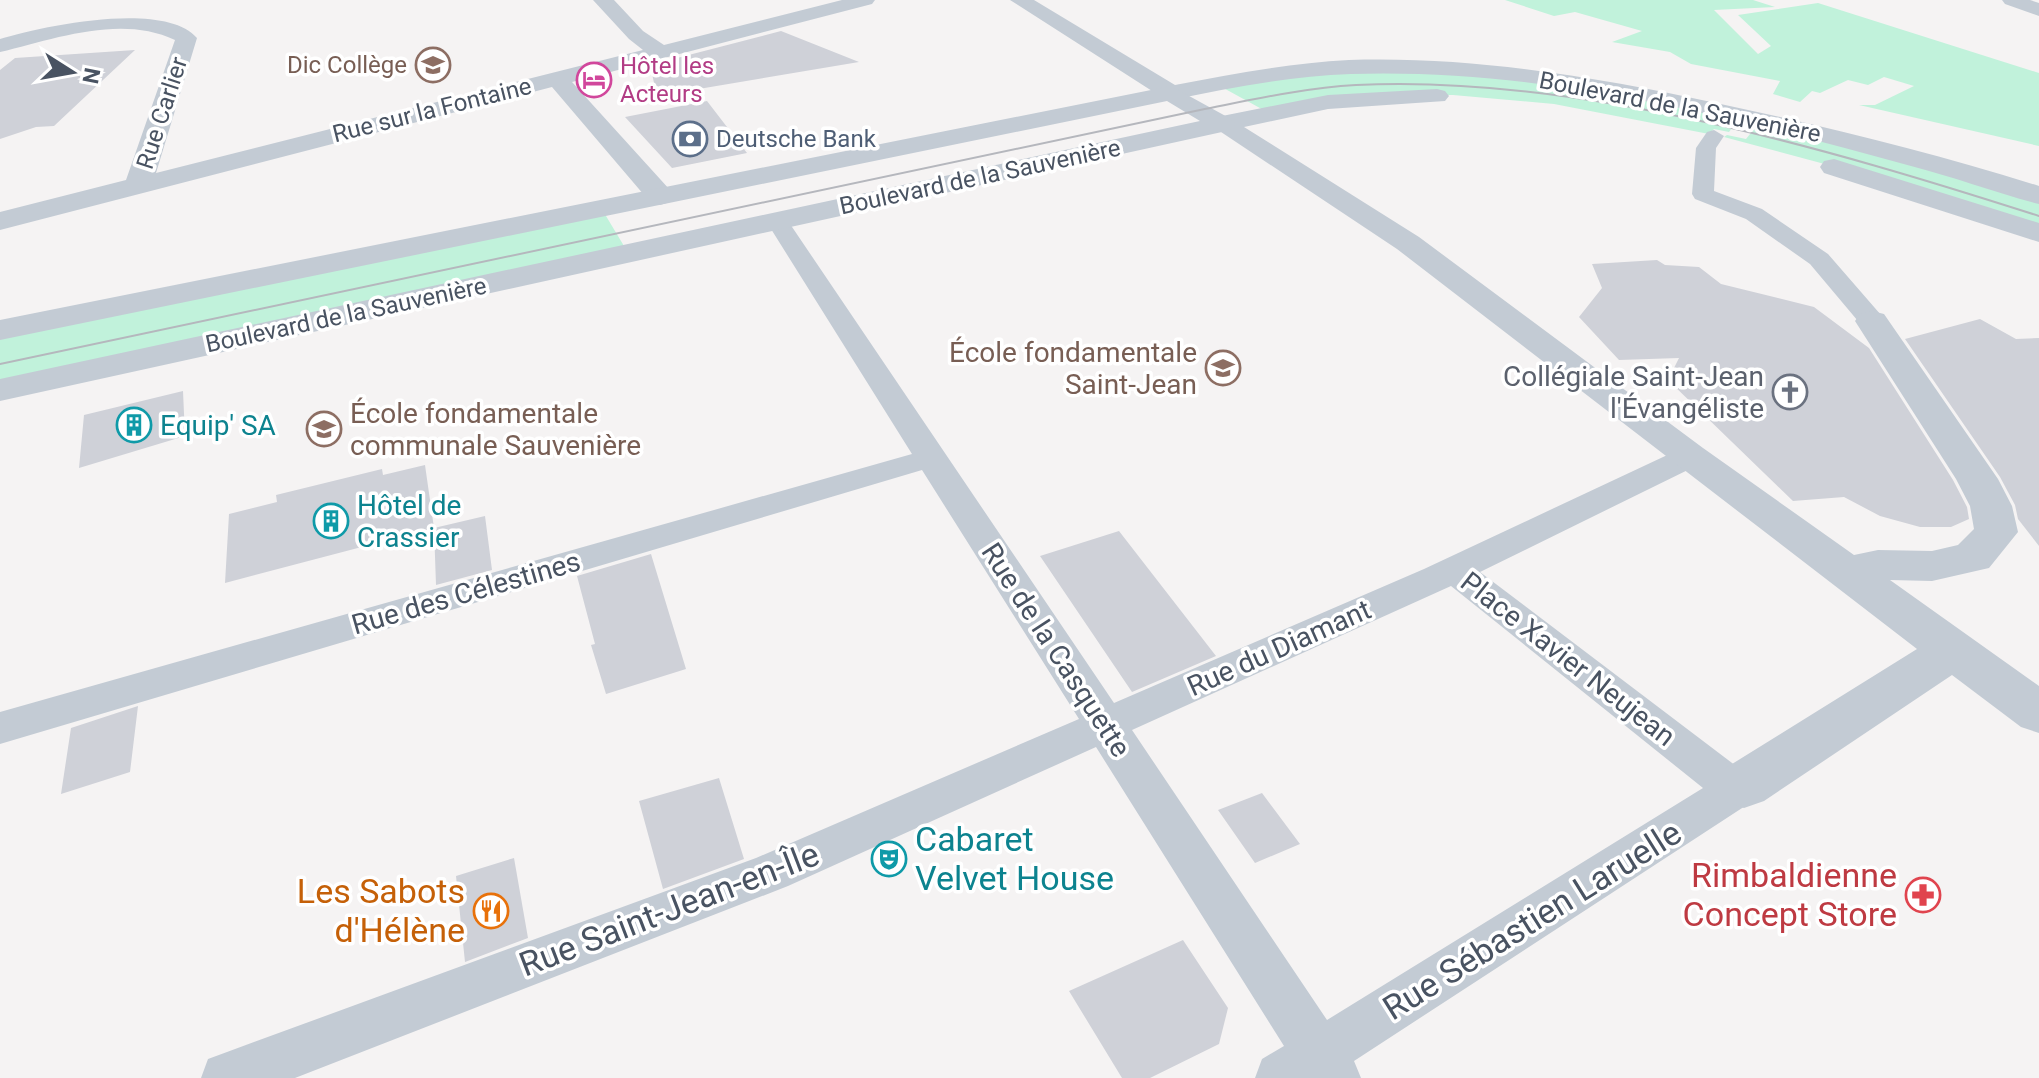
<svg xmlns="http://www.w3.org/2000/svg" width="2039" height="1078" viewBox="0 0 2039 1078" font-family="Roboto,sans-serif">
	<rect width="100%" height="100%" fill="#f5f3f3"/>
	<path fill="#c1f2db" d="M1505,0H1753L1775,7L1714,10L1758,54L1771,46L1738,15L1818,3L2039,73V146L1859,105H1875L1914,86L1884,77L1868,85L1848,80L1820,93L1812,91L1800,102L1773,94L1780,81L1691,64L1670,52L1612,42L1642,31L1575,12L1554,16Z
		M1290,72L1490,73L1729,114L1723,120L1736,123L1729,132L1714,129L1709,134L1554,104L1453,95H1423L1269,113L1218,85Z
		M1758,124L2039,197V231L1884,180L1724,137L1727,135L1746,139Z
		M603,211L627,251L0,388V333Z"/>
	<path fill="#cfd1d8" d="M781,31L859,62L657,96L650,65Z
		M135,50L54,126L36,127L0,139V70L15,58Z
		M707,101L747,153L672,168L625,117Z
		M1657,260L1665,265L1699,267L1721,284L1814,307L1869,348L1953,480L1967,507L1969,519L1951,527H1920L1880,516L1844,497L1793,501L1668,380L1679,358L1619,360L1579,317L1602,288L1592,264Z
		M1980,319L2016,339L2039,338V546L2018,519L2015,505L2000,477L1905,339Z
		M183,391L185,436L79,468L84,415Z
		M425,465L434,528L225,583L229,514L277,502L276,495L382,469L383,475Z
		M485,516L492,570L436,585L434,528Z
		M1119,531L1216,656L1132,692L1040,556Z
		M651,554L686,669L606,694L591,645L595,644L577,576Z
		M138,706L130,772L61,794L71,728Z
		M719,778L744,859L663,889L639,801Z
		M1262,793L1300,844L1255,863L1218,810Z
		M514,858L528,938L465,962L456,876Z
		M1183,940L1228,1008L1219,1044L1150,1078H1122L1069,991Z"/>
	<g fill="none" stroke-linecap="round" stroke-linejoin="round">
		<path fill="#c3cbd4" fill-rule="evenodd" d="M1714,130L1724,136L1716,148L1714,191L1762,209L1828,254L1881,315L1885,321L1881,327H1863L1810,264L1746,219L1695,199L1692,194L1696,148L1707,132Z
			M777,214L785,216L788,221L1114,703L1424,569L1678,450L1689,448L1700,450L1705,457L1700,464L1480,572L1740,769L1759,773L1765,785L1759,797L1354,1061L1361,1078H1255L1262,1059L1284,1046L1096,747L788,886L295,1078H201L208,1059L227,1052L756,858L1079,719L922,470L0,744V712L912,454L766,221L769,216ZM1451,586L1703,788L1327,1020L1132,730Z"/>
		<path fill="#c3cbd4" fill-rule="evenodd" d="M593,0H614L643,31L664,45L842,0H875L872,4L572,82L670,190L674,196L670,202L660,205L650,202L552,87L0,230V212L126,180L175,40C121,14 54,39 0,52V39C42,26 165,0 197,38L156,173L643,50L629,39Z
			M1010,0H1034L1175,85C1232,74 1290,63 1349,60C1472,56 1596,77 1716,103C1825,126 1933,153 2039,186V204C1996,193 1954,177 1911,166C1730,116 1540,68 1351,74C1290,76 1230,88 1171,100L1163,98Z
			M2002,0H2030L2039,3V16L2005,4Z
			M1437,89L1445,91L1449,96L1445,101L1328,109L1244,127L1419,237L1703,448L1854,555L1878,550L1932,551L1958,545L1974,529L1970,506L1956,479L1855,321L1860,314L1872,311L1884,314L1998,479L2012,506L2018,532L1989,568L1932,581L1890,580L2039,686V733L2021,727L1952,675L1764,801L1744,808L1724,801L1716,785L1724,769L1917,649L1397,249L1209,124L1213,119L1222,116L1328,95Z
			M1834,159L2039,223V242L1824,173L1820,167L1824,161Z"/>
		<path fill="#c3cbd4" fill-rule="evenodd" d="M1171,86L1231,119L1235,124L1231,129L1222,132L0,401V379L1200,121L1167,101L0,340V320Z"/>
		<path stroke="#b5b7bd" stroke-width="2" d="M0,364L1200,110C1251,100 1303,88 1356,85C1576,74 1830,149 2039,216"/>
	</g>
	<defs>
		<g id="school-ring" transform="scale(1.8)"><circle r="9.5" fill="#fff" stroke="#8d6e63" stroke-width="1.5"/><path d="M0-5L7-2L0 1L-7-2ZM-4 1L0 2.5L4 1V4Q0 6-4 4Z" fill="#8d6e63"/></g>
		<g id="hotel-ring" transform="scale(1.8)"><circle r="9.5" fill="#fff" stroke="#d1479c" stroke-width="1.5"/><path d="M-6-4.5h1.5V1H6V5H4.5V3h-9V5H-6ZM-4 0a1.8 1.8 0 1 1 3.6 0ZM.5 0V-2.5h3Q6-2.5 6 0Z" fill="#d1479c"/></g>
		<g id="bank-ring" transform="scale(1.8)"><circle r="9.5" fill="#fff" stroke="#5c6f8a" stroke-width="1.5"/><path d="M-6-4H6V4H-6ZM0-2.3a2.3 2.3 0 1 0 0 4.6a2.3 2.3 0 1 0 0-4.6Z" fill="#5c6f8a"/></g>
		<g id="church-ring" transform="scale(1.8)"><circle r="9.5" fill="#fff" stroke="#6b7280" stroke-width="1.5"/><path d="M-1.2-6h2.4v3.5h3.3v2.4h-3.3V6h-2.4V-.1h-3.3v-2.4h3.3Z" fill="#6b7280"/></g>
		<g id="building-ring" transform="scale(1.8)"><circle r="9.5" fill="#fff" stroke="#0f9aa8" stroke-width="1.5"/><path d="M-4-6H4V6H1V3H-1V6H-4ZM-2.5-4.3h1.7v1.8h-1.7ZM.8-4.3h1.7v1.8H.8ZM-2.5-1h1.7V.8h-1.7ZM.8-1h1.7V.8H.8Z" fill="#0f9aa8"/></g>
		<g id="theatre-ring" transform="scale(1.8)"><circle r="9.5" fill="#fff" stroke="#0f9aa8" stroke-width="1.5"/><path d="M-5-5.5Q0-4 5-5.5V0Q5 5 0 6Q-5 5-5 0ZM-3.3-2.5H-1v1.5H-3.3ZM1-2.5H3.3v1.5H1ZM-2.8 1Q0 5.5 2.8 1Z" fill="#0f9aa8"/></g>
		<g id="pharmacy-ring" transform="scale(1.8)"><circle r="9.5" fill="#fff" stroke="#e0444e" stroke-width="1.5"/><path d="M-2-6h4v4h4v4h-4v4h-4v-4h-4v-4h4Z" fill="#e0444e"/></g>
		<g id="restaurant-ring" transform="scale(1.8)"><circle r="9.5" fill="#fff" stroke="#e8710a" stroke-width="1.5"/><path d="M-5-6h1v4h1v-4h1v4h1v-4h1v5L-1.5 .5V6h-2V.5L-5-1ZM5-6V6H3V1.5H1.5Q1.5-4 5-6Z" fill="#e8710a"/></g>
	</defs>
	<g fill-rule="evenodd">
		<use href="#school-ring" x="433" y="65"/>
		<use href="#hotel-ring" x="594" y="80"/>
		<use href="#bank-ring" x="690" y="139"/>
		<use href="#school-ring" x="1223" y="368"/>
		<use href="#church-ring" x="1790" y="392"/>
		<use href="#building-ring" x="134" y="425"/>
		<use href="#school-ring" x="324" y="429"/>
		<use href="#building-ring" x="331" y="521"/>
		<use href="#theatre-ring" x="889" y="859"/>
		<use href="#pharmacy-ring" x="1923" y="895"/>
		<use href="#restaurant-ring" x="491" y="911"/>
	</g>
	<g text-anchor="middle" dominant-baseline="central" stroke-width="7" stroke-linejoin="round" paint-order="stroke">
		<g font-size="24" fill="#785e54" stroke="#fff" text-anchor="end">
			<text x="407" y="65">Dic Collège</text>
		</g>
		<g font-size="24" fill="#b23c85" stroke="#fff" text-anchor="start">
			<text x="620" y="66">Hôtel les<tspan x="620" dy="28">Acteurs</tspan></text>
		</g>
		<g font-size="24" fill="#495362" stroke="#fff">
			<text transform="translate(1680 107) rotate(11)">Boulevard de la Sauvenière</text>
			<text transform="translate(432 110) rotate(-14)">Rue sur la Fontaine</text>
			<text transform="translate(162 113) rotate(-72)">Rue Carlier</text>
			<text transform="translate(980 177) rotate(-12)">Boulevard de la Sauvenière</text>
			<text transform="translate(346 315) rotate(-12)">Boulevard de la Sauvenière</text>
		</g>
		<g font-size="24" fill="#4e5e75" stroke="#fff" text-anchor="start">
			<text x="716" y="139">Deutsche Bank</text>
		</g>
		<g font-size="28" fill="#785e54" stroke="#fff" text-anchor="end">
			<text x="1197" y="352">École fondamentale<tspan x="1197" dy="32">Saint-Jean</tspan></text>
			<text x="350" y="413" text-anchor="start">École fondamentale<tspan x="350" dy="32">communale Sauvenière</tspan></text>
		</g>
		<g font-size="28" fill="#5b616d" stroke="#fff" text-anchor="end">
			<text x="1764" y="376">Collégiale Saint-Jean<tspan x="1764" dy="32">l'Évangéliste</tspan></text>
		</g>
		<g font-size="28" fill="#0d838f" stroke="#fff" text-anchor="start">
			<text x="160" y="425">Equip' SA</text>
			<text x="357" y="505">Hôtel de<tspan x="357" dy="32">Crassier</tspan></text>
		</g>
		<g font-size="28" fill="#495362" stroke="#fff">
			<text transform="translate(466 593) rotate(-16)">Rue des Célestines</text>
			<text transform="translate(1279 648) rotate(-24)">Rue du Diamant</text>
			<text transform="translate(1056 650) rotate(57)">Rue de la Casquette</text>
			<text transform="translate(1568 659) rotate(38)">Place Xavier Neujean</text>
		</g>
		<g font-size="34" fill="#0d838f" stroke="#fff" text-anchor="start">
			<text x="915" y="839">Cabaret<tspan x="915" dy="39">Velvet House</tspan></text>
		</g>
		<g font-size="34" fill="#be3a42" stroke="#fff" text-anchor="end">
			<text x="1897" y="875">Rimbaldienne<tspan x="1897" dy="39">Concept Store</tspan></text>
		</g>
		<g font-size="34" fill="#c56008" stroke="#fff" text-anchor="end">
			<text x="465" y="891">Les Sabots<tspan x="465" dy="39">d'Hélène</tspan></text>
		</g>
		<g font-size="34" fill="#495362" stroke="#fff">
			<text transform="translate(669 909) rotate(-21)">Rue Saint-Jean-en-Île</text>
			<text transform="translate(1532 920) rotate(-32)">Rue Sébastien Laruelle</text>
		</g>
	</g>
	<g transform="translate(72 72) rotate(101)" stroke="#ffffff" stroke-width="6" paint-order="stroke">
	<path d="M0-6L14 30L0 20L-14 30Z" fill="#495362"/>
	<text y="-12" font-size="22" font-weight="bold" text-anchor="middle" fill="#495362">N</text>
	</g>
</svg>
